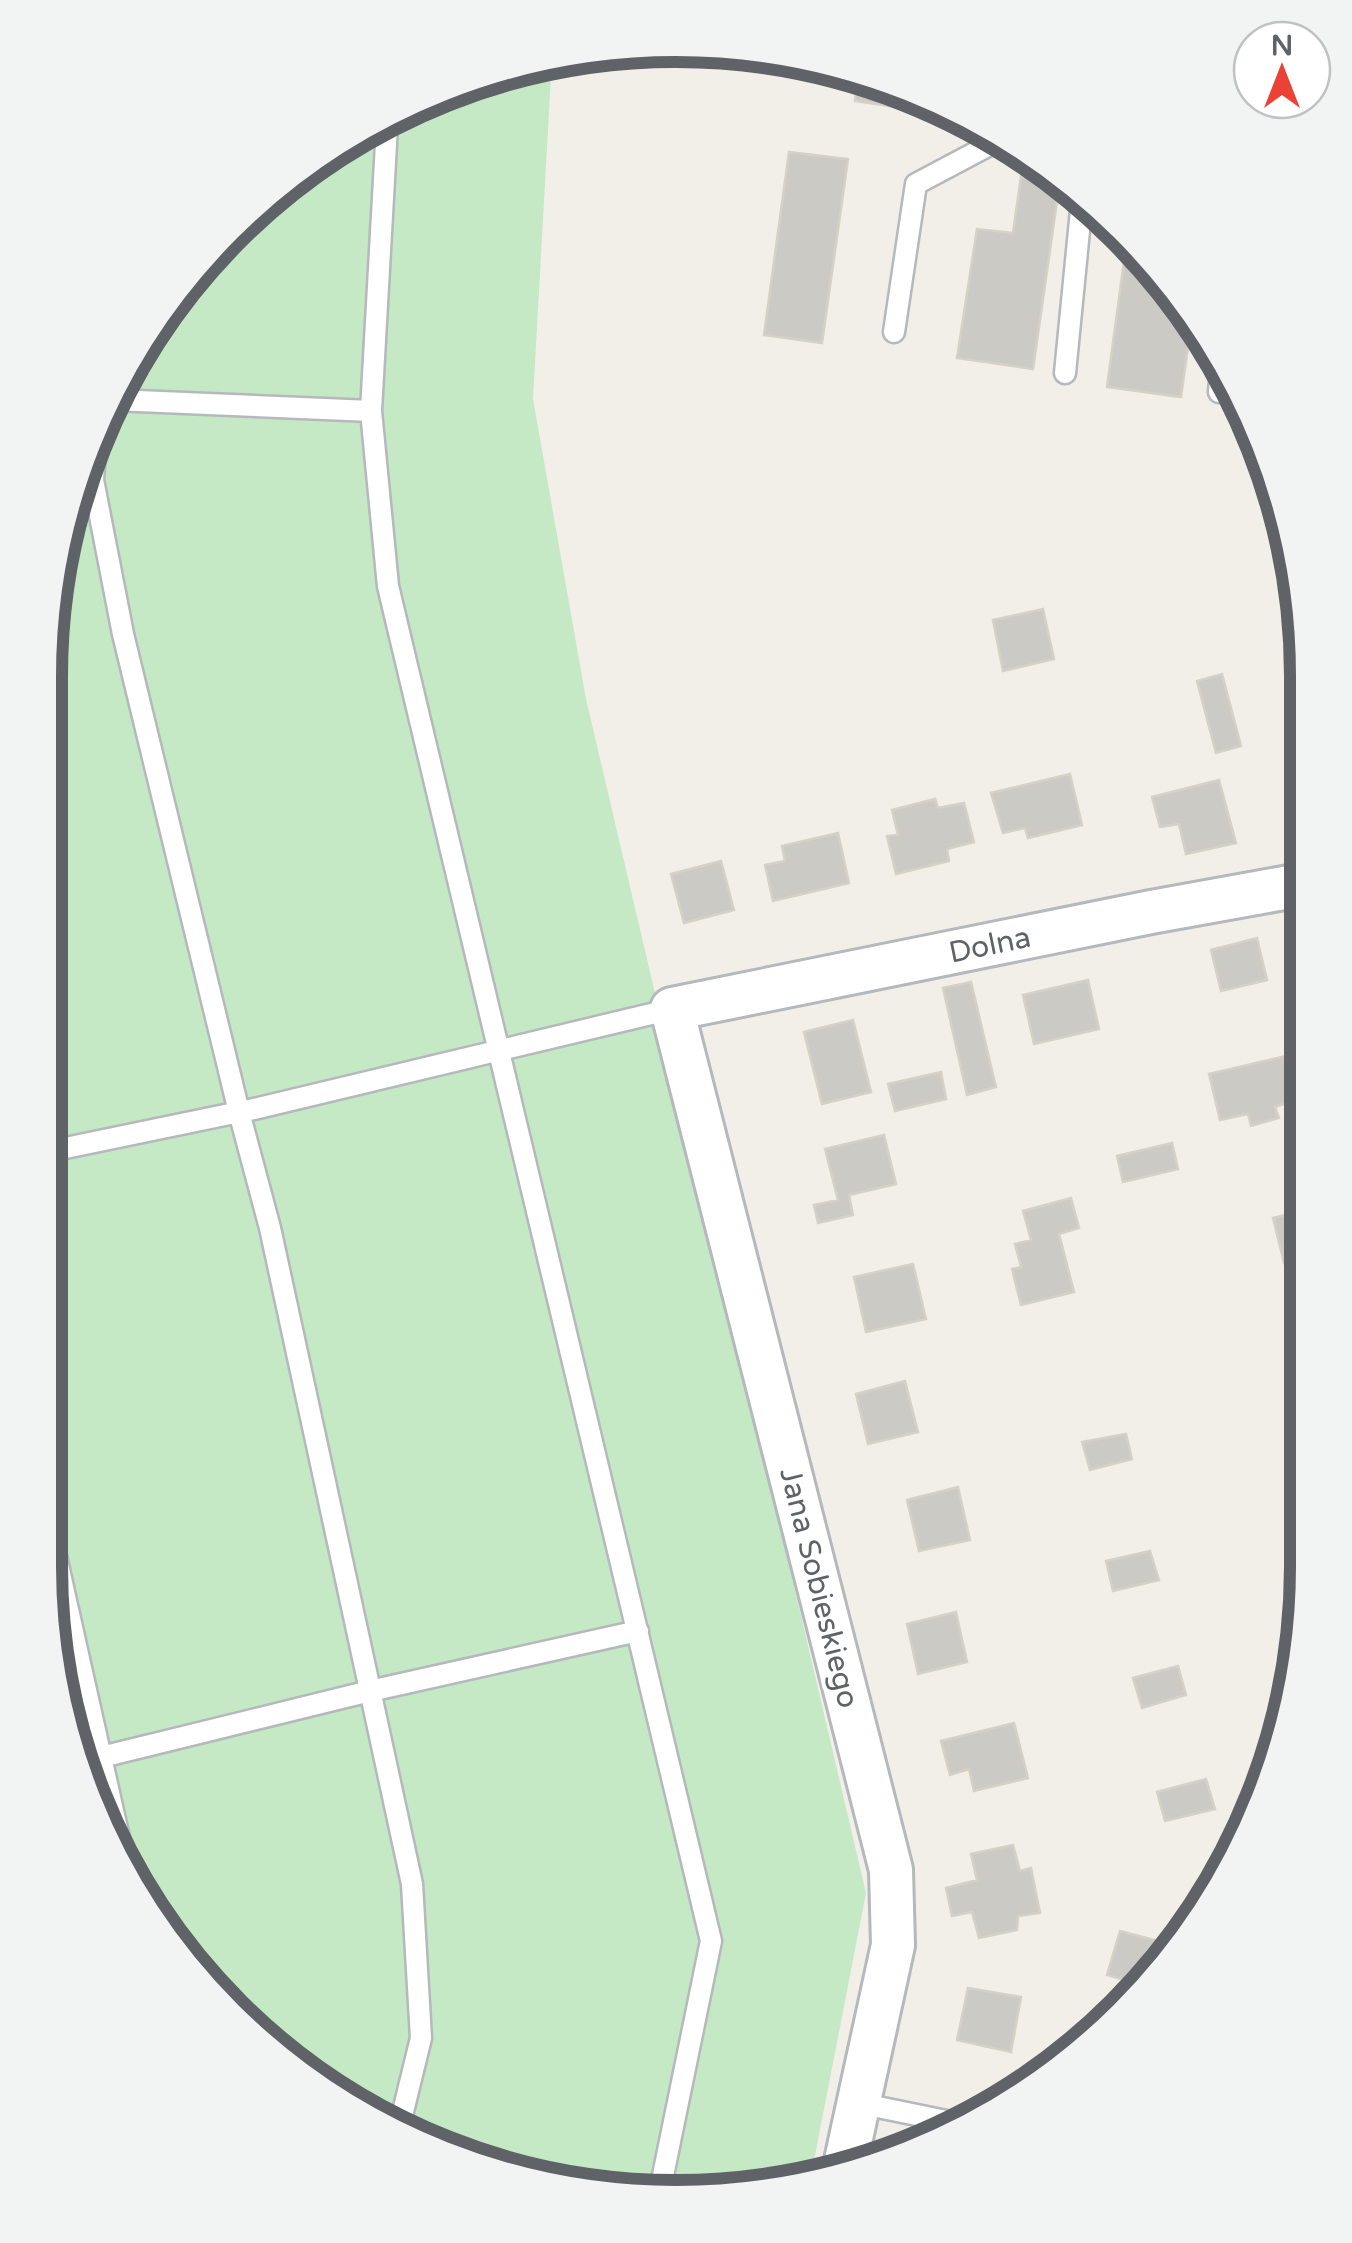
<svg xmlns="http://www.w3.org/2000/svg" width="1352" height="2243" viewBox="0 0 1352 2243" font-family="'Varela Round',sans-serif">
	<rect width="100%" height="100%" fill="#f1efe8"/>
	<path fill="#c5e8c5" d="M552,58L533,399L586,699L866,1893L811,2176L677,2198L474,2165L325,2091L175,1951L78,1769L45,1567L46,634L79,473L152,325L326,151Z"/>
	<path fill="#cccac5" stroke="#d6d1c6" stroke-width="2.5" d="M858,81L931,112L855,101Z
		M789,152L848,159L822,343L764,335Z
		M1021,176L1060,180L1033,369L957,358L977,229L1013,233Z
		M1127,239L1150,260L1192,318L1181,397L1107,387Z
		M1043,609L1054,659L1003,671L993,620Z
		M1222,674L1241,746L1216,753L1197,681Z
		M1070,774L1082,825L1028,838L1025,828L1003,833L991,793Z
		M1306,779V817L1297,781Z
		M1219,780L1236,843L1186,854L1179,824L1160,827L1152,797Z
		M935,799L938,808L964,803L974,842L947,849L949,861L896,874L887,836L898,835L892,810Z
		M838,833L849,883L773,901L765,865L785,861L782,846Z
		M721,861L734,910L684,923L671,874Z
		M1257,938L1267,980L1221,991L1211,950Z
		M1088,980L1099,1029L1034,1044L1023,995Z
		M971,982L996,1087L967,1095L943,988Z
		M853,1020L871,1092L822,1104L804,1032Z
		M1286,1056L1296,1100L1275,1107L1279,1118L1251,1126L1248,1114L1220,1120L1209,1074Z
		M941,1072L946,1099L895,1111L888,1084Z
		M884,1135L896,1184L849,1195L853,1215L818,1223L814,1205L838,1200L825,1149Z
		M1172,1143L1178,1169L1123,1182L1117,1156Z
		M1071,1198L1079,1228L1059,1234L1074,1292L1021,1305L1012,1269L1021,1267L1015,1244L1031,1240L1023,1211Z
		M1306,1210V1258L1284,1263L1273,1218Z
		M913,1264L926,1319L866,1332L854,1277Z
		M905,1381L918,1432L868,1444L856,1394Z
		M1126,1434L1132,1459L1090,1470L1082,1442Z
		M958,1487L970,1540L919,1551L907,1500Z
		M1150,1551L1159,1580L1113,1591L1106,1561Z
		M956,1612L967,1662L918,1674L907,1624Z
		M1178,1666L1186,1695L1142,1708L1133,1678Z
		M1014,1723L1028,1778L974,1791L969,1769L950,1775L941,1741Z
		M1206,1779L1215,1809L1165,1821L1157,1792Z
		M1013,1845L1020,1871L1031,1868L1040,1913L1018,1916L1017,1930L979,1938L972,1912L952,1916L946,1888L977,1880L971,1854Z
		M1120,1931L1173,1945L1139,1984L1107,1975Z
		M968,1988L1021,1997L1011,2052L957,2040Z"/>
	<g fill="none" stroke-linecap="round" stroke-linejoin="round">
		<g stroke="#b5b8bc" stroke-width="25">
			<path id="lane" d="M387,126L371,411L388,586L711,1941L659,2195
				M894,332L916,184L999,140
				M1065,373L1082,200
				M1219,392L1222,360
				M114,400L371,411
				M96,439L93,480L123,634L239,1112L270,1228L412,1884L421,2038L399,2128
				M46,1152L254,1109L672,1009
				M45,1507L122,1851
				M77,1763L370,1691L638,1631
				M858,2103L956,2123"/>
		</g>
		<g stroke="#b5b8bc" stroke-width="48">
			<g id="street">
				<path id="s1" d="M844,2170L893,1945L891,1870L672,1009L1151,912L1306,884"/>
			</g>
		</g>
		<use href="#lane" stroke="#fff" stroke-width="20"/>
		<use href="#street" stroke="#fff" stroke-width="42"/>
	</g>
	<g text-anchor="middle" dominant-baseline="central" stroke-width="8" stroke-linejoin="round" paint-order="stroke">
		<g font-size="30" fill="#5f6368" stroke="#fff">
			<text stroke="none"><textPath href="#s1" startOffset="1518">Dolna</textPath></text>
			<text transform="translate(819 1588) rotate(76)">Jana Sobieskiego</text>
		</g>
	</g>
	<path d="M0 0H1352V2243H0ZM676 62H676A614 614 0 0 1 1290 676V1566A614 614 0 0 1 676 2180H676A614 614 0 0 1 62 1566V676A614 614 0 0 1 676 62Z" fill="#f2f3f3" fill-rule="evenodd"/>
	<path fill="none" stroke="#5f6368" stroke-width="12" d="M676 62H676A614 614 0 0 1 1290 676V1566A614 614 0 0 1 676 2180H676A614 614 0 0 1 62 1566V676A614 614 0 0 1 676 62Z"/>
	<g transform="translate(1282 70)"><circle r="48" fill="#ffffff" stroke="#bfc1c3" stroke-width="2.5"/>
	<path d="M0-8L18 38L0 25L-18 38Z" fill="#ea4335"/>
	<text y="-15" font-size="28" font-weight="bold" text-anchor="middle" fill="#5f6368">N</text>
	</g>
</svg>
